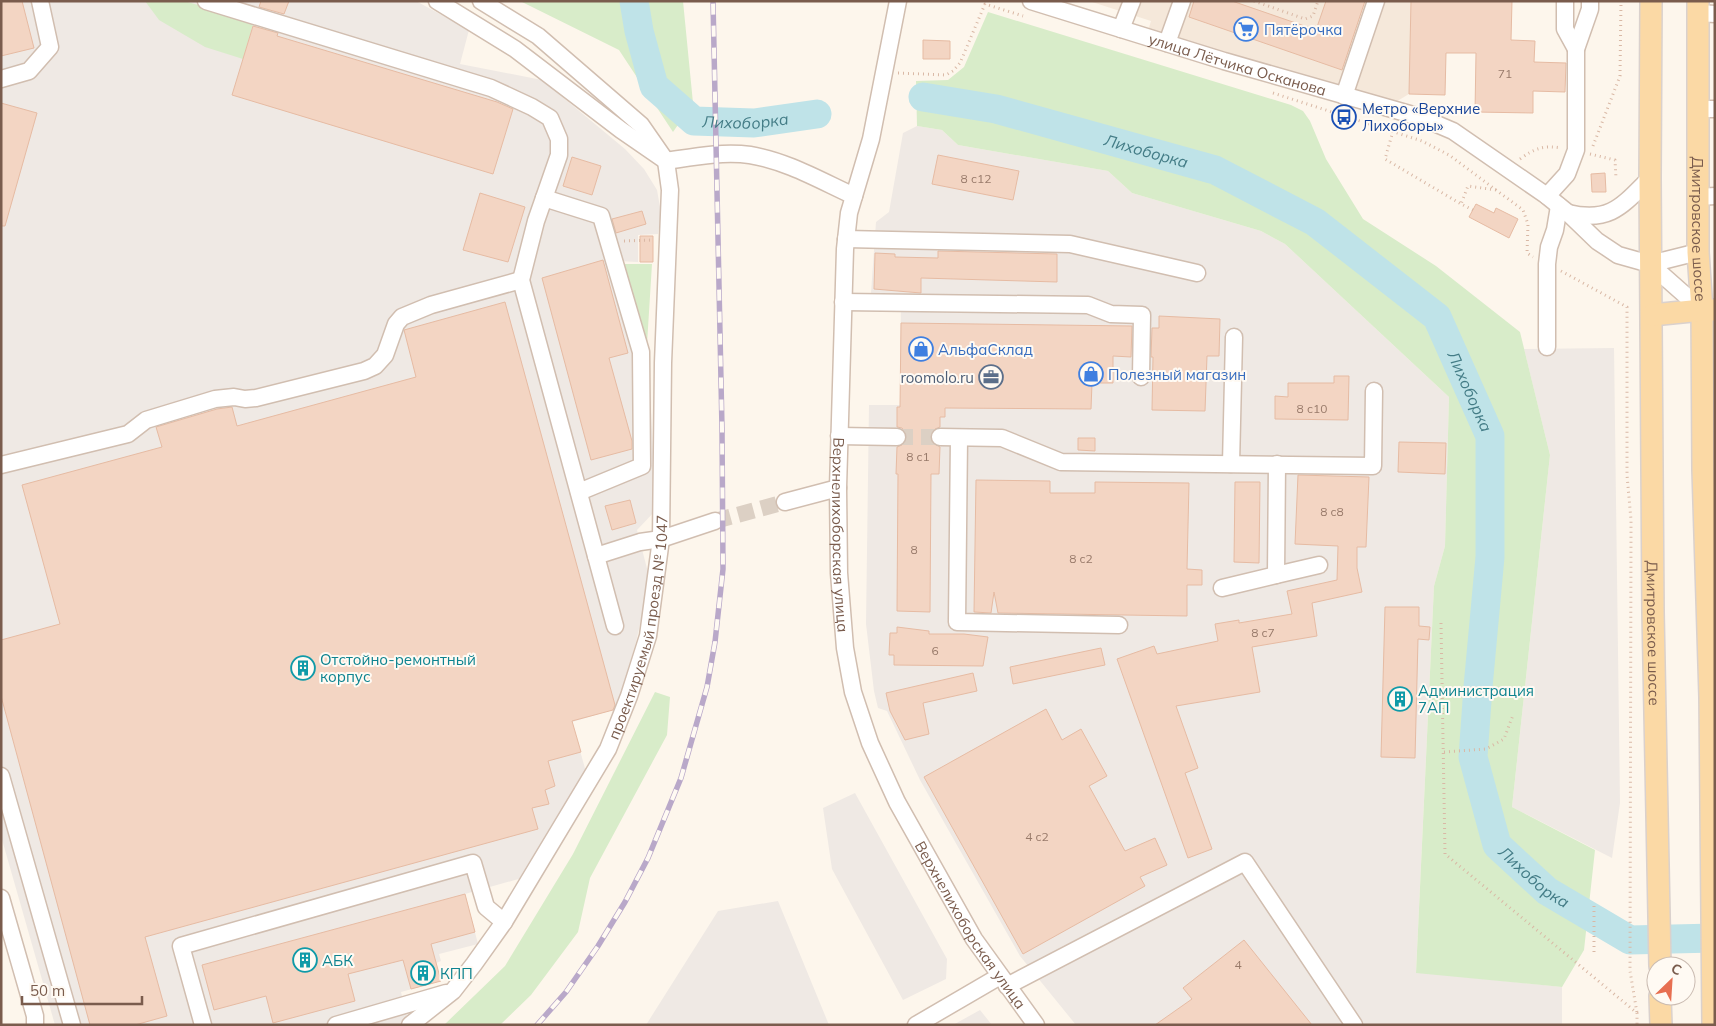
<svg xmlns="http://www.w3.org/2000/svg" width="1716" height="1026" viewBox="0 0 1716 1026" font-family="Mulish,sans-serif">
	<rect width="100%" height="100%" fill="#fdf6ec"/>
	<path fill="#f5e8da" d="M1089,1H1411L1409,94L1389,106L1147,34L1151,21Z"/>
	<path fill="#efe9e4" d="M1,1H416L469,30L460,64L542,80L625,149L644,169L657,190L661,213L658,234L638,235V262L617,261L648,353L656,510L637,530L650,580L636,642L616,709L572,722L586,772L522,878L465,894L478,944L439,954L441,961L436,963L441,981L401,992L408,1021L402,1025H55L1,836Z
		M917,126L942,130L958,145L1108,171L1132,193L1261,231L1285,244L1449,397L1445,546L1434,586L1416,972L1562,987V1025H1076L1020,956L920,780L887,711L878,708L874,691L866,624L869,405H900L901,295L871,293L876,222L889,212L903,133Z
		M1614,348L1620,803L1612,858L1512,807L1550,455L1524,349Z
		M855,793L947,959L946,979L903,1000L832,869L823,808Z
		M778,901L829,1025H646L718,911Z
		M980,1010L992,1025H953Z"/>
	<path fill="#d8ecc9" d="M145,1H184L254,21L243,59L205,47L159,20Z
		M520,1H683L693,103L673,132L619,50Z
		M988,12L1291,105L1303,111L1310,121L1326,159L1363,219L1436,266L1520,332L1550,455L1512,807L1595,850L1584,950L1562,987L1416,973L1434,586L1445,546L1449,397L1285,244L1261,231L1132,193L1108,171L958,145L942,130L917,126L916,81L948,80L964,67Z
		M620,264H652L647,344Z
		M655,692L670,697L667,735L590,878L578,932L531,995L500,1025H444L505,966L573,854Z"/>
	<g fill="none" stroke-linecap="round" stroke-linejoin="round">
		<g stroke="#bfe3e8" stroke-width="29">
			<path id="s1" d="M634,1L639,31L654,86L694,121L754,123L817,114"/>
			<path id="s2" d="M923,97L996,109L1215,170L1315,222L1437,317L1490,436V557L1478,687L1473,757L1497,845L1547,891L1630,940L1715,938"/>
		</g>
	</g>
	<path fill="#f3d5c3" stroke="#e6bba3" d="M1,1H22L34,48L1,56Z
		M261,1H289L284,14L259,7Z
		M1194,1H1232L1316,30L1326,1H1365L1342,70L1189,17Z
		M1411,1H1512L1511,40L1535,41L1534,62L1566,63L1565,92L1533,91V113L1475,112L1476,53H1446L1445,95L1409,94Z
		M253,26L278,33L277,36L497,102L513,109L493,174L232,95Z
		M923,40L950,41V59H923Z
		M1,103L37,113L5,226H1Z
		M938,155L1019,171L1013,200L932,184Z
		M572,157L601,166L592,195L563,186Z
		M1605,173L1606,192H1592L1591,174Z
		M480,193L525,207L508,262L463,250Z
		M1476,204L1494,213L1496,208L1518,219L1509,238L1469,217Z
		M642,211L646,224L616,233L612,219Z
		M640,236H653V262H640Z
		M938,251L1057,254V282L921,278V293L874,289L875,253L895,254V257L938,258Z
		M603,260L628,353L609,358L632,441V449L591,460L542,278Z
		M505,302L615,705L613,710L572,721L581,752L548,761L555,786L545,790L549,804L532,808L538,829L145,937L167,1016L135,1025H90L1,696V640L60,624L22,485L162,447L156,427L217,409L232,407L237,426L416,377L404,330Z
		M1159,316L1220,319L1219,356H1207L1205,411L1152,410L1153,357H1151L1152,328H1159Z
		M901,323L1132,326L1131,357L1113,356V383H1092L1091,409L945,408V417H940V427L935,429L930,436L932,442L940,447L939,474H931L930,612L897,611L898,474H896L897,447L902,445L907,438L905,432L902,428L897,427V407H900Z
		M1334,376H1349L1348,420L1275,419V396L1288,397V383H1334Z
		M1078,438H1095V451L1078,450Z
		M1399,442L1446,443L1445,474L1398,472Z
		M1298,475L1369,477L1366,547H1357V568L1362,592L1312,603L1317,636L1252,647L1260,692L1176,706L1198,768L1185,773L1212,849L1188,858L1117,659L1154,646L1157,654L1218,641L1215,624L1239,620V623L1292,614L1287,591L1337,580L1338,546L1295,544Z
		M976,480L1050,481V493H1095V482L1189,483L1187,569L1202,570V585H1187V616L998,613L994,592L991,613L974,612Z
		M1235,482H1260L1259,563L1234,562Z
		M630,500L636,523L612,530L605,506Z
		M1385,607H1419V626L1430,627L1429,640L1418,639L1415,758L1381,757Z
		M897,627L929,631V634H964L988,637L983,666L894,665V655H889L890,633H897Z
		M1101,648L1105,665L1013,684L1010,667Z
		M973,673L977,691L923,703L929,734L905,740L890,711L886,693Z
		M1046,709L1062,740L1081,729L1107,776L1089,786L1125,851L1155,838L1167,865L1140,877L1145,886L1023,954L924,777Z
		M465,894L475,932L431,944L441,981L411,989L403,960L348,974L355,1001L273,1023L266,996L214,1010L202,965Z
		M1244,940L1312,1025H1155L1192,999L1183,988Z"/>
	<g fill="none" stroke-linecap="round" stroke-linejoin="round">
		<path stroke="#dcd0c4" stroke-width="16" stroke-dasharray="16 8" stroke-linecap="butt" d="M897,437H940
			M715,521L785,502"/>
		<g stroke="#d1beb0" stroke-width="19">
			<g id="minor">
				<path d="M206,1L491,88L532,107L550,118L559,139V155L536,221L521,280L615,626"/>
				<path d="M437,1L515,49L621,130L666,161C693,157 723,151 750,155C787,161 821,181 854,196"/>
				<path id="s3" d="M898,1L871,139L849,213L845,249L838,488L839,573L845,648L853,692L870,743L897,802L974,939L1036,1025"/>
				<path id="s4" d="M1031,1L1224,61L1420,117L1453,131L1547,196L1568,213L1597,241L1618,255L1650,264L1698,252"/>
				<path d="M1565,1V29L1576,49"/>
				<path d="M1698,13L1715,14"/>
				<path d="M1121,29L1132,1"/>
				<path d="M1167,43L1182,1"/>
				<path d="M1,79L29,71L50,47L40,1"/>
				<path d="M1344,96L1376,1"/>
				<path d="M1699,109H1715"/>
				<path d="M1547,196L1567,174L1576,150V49L1590,9V1"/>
				<path d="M1698,197L1715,196"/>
				<path d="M544,198L601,216L641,352L642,466L579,492"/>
				<path d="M1568,213C1610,223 1622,206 1650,178"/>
				<path d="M846,239L1070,244L1197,273"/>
				<path d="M1650,264L1702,310"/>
				<path d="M843,302L1088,305L1111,314L1142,315L1141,377"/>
				<path d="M1547,347V264L1549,247L1555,230L1559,206"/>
				<path d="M839,436L897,437"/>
				<path d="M940,437L1002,438L1061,462L1373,466L1374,391"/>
				<path d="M959,438L957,622L1119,625"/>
				<path d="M1231,464L1234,337"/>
				<path d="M1,465L128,434L146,420L215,399L234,397L245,399L256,398L364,371L375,366L385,355L396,324L402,317L431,305L521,280"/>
				<path d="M785,502L838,488"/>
				<path d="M596,556L640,542L661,539L715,521"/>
				<path d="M1276,575L1319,565"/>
				<path d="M1222,588L1276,575L1277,464"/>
				<path d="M1,776L72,1025"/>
				<path d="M1,898L35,1016V1025"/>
				<path d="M1007,986L1245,862L1354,1025"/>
				<path d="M203,1025L181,946L473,863L486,907L504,922"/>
				<path d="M336,1025L446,993"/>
				<path id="s5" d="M410,1025L453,991L474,964L504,922L608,749L629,696L648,636L661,539L663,363L670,190L666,161L641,125L538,36L481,1"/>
				<path d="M916,1025L1000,976"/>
			</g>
		</g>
		<g stroke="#dad1cd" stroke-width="24">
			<g id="major">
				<path id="s6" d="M1651,1L1650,178L1653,612L1660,966"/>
				<path id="s7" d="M1698,1V252L1702,310L1703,470L1710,697L1713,1025"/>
				<path d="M1652,315L1702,310H1715"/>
				<path d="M1660,996L1661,1025"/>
			</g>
		</g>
		<path stroke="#d9b8a5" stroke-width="3" stroke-dasharray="1 4" stroke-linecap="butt" d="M1254,1L1305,19L1313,16L1318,1
			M898,73L946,75L953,71L960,63L985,4L1023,16
			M1273,93L1422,141L1449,155L1523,210L1528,224L1527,253L1533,257
			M1393,131L1385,159L1461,204
			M1593,146L1620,76L1621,1
			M1590,154L1615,160L1616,178
			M1520,159C1535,148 1544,145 1562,148
			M1473,210L1461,204L1468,186L1496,190
			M624,241L653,240
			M1561,271L1627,307V475L1631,520L1630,971L1637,1013
			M1441,623L1445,854L1637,1013V1025
			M1444,752L1486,749L1504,739L1513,715
			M1594,952V903"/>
		<use href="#minor" stroke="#fff" stroke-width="16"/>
		<use href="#major" stroke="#fbd9a5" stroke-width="21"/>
		<g stroke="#b9a8c9" stroke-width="5.5">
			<path id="rail" d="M537,1025L566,992L598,946L625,902L648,858L681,778L707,687L715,642L723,569L722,428L713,1"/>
		</g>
		<use href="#rail" stroke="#fffaf3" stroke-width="4" stroke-dasharray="11" stroke-linecap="butt"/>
	</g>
	<defs>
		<g id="supermarket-ring" transform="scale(1.25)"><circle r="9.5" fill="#fffaf3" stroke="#3f7fe0" stroke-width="1.5"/><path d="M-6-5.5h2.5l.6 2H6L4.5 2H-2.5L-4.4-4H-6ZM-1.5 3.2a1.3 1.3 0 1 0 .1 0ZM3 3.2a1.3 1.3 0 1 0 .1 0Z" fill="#3f7fe0"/></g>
		<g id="bus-ring" transform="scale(1.25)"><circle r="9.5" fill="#fffaf3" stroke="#1a4fb4" stroke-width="1.5"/><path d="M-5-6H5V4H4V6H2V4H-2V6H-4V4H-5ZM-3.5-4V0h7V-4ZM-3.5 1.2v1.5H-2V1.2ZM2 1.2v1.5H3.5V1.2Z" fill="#1a4fb4"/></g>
		<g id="shop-ring" transform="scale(1.25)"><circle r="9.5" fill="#fffaf3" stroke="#3f7fe0" stroke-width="1.5"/><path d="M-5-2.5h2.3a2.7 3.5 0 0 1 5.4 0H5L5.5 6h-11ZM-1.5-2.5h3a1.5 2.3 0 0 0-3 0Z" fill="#3f7fe0"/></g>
		<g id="office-ring" transform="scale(1.25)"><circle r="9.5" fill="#fffaf3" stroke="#5c6f8a" stroke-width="1.5"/><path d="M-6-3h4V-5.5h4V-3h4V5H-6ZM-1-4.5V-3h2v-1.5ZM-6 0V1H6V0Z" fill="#5c6f8a"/></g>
		<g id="building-ring" transform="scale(1.25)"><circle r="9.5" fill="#fffaf3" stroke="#0f9aa8" stroke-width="1.5"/><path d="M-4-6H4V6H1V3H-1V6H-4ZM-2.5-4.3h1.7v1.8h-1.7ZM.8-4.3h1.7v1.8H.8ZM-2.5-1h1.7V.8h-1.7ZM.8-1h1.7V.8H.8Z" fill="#0f9aa8"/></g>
	</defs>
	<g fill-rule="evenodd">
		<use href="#supermarket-ring" x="1246" y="29"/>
		<use href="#bus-ring" x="1344" y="117"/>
		<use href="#shop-ring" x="921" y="349"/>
		<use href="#shop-ring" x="1091" y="374"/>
		<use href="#office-ring" x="991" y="377"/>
		<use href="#building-ring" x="303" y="668"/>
		<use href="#building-ring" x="1400" y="699"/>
		<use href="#building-ring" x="305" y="960"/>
		<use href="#building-ring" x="423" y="973"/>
	</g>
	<g text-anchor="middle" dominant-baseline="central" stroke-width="4" stroke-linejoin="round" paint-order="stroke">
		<g font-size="12" fill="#987a6a">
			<text x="1505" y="73">71</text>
			<text x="976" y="178">8 с12</text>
			<text x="1312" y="408">8 с10</text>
			<text x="918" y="456">8 с1</text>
			<text x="1332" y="511">8 с8</text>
			<text x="914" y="549">8</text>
			<text x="1081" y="558">8 с2</text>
			<text x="1263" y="632">8 с7</text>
			<text x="935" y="650">6</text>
			<text x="1037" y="836">4 с2</text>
			<text x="1238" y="964">4</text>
		</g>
		<g font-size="15" fill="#366cbe" stroke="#fffaf3" text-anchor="start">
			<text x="1264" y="29">Пятёрочка</text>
			<text x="938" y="349">АльфаСклад</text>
			<text x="1108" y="374">Полезный магазин</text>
		</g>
		<g font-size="15" fill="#7a5c4d" stroke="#fffaf3">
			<text stroke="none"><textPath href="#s4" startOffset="216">улица Лётчика Осканова</textPath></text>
			<text stroke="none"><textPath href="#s7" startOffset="228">Дмитровское шоссе</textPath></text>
			<text stroke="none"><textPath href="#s3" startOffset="540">Верхнелихоборская улица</textPath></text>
			<text stroke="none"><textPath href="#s5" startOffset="469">проектируемый проезд № 1047</textPath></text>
			<text stroke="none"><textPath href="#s6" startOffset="632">Дмитровское шоссе</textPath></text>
			<text stroke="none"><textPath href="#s3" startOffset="960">Верхнелихоборская улица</textPath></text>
		</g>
		<g font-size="15" fill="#164399" stroke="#fffaf3" text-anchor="start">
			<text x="1362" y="108">Метро «Верхние<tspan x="1362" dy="17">Лихоборы»</tspan></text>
		</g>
		<g font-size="15" fill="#4e5e75" stroke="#fffaf3" text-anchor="end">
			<text x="974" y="377">roomolo.ru</text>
		</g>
		<g font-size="15" fill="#0d838f" stroke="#fffaf3" text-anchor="start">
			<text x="320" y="659">Отстойно-ремонтный<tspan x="320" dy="17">корпус</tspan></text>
			<text x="1418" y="690">Администрация<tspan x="1418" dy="17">7АП</tspan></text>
			<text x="322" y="960">АБК</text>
			<text x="440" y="973">КПП</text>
		</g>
		<g font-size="16" font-style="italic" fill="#437c86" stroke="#fffaf3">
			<text stroke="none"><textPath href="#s1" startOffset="192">Лихоборка</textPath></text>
			<text stroke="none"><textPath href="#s2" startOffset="230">Лихоборка</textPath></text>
			<text stroke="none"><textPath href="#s2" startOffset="650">Лихоборка</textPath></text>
			<text stroke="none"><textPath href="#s2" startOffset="1161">Лихоборка</textPath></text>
		</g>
	</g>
	<rect width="1716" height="1026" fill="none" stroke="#7a5c4d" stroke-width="5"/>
	<g transform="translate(1671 981) rotate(25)"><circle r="24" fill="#fffaf3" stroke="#cabbb1"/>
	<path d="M0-4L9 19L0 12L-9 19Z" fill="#e76f51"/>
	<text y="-8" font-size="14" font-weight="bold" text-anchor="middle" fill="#7a5c4d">С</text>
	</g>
	<path d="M22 996v8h120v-8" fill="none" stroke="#7a5c4d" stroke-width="2.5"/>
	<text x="30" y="996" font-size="15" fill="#7a5c4d" stroke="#fffaf3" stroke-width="4" paint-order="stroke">50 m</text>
</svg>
